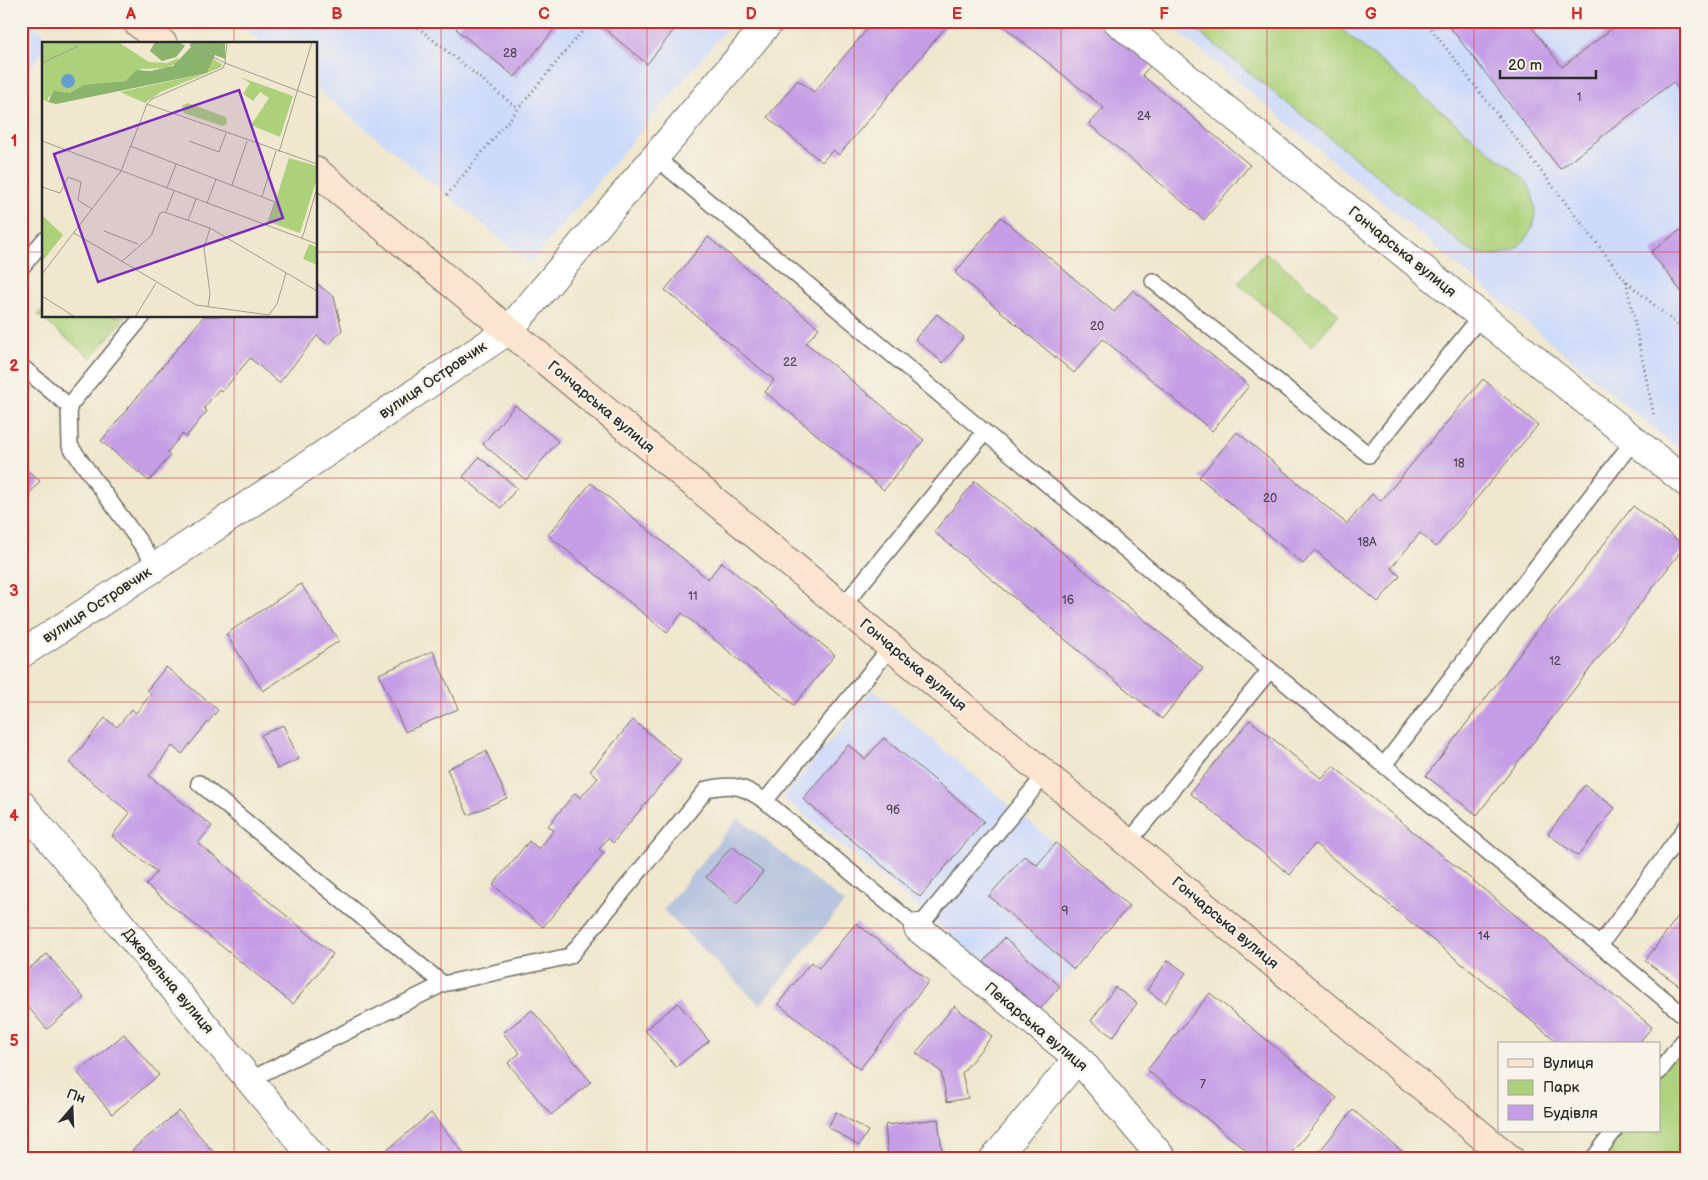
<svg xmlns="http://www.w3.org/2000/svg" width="1708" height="1180" viewBox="0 0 1708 1180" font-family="'Balsamiq Sans',sans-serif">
	<rect width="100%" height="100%" fill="#f7f3e8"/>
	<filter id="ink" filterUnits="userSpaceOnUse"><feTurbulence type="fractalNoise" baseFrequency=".02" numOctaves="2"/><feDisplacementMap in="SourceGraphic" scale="10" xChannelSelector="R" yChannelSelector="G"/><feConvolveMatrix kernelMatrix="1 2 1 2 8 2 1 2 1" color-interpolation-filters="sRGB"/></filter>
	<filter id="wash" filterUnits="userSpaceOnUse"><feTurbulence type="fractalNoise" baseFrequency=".0096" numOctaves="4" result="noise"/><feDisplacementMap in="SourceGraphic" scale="20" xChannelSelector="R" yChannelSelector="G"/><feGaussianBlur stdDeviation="1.12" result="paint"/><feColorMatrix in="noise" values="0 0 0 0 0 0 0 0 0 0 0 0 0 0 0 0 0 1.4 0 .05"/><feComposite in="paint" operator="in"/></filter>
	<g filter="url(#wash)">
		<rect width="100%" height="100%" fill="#efe7ce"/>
		<path fill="#cedafa" d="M21,21H28L52,41L49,44H44V50L21,78Z
			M235,21H733L530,263L316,88V44H263Z
			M1165,21H1687V455L1658,432Z
			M873,690L1129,906L1060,986L984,962L783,797Z"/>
		<path fill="#b9c4de" d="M738,818L844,903L760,1005L663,910Z"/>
		<path fill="#add17b" stroke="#6c7e53" d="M1190,21H1331L1526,181C1552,225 1517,270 1469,250L1198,31Z
			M1265,252L1339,314L1312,346L1238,283Z
			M44,308V316H126L91,358L38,315Z
			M1687,1036V1159H1593L1614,1131H1659V1072Z"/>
		<g id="blocks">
			<path fill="#c59de6" d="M463,21H561L515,77L456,29Z
				M595,21H681L647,64Z
				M874,21H951L839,155L833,150L822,162L767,117L798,80L814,92Z
				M997,21H1102L1153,63L1142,75L1250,165L1204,220L1089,124L1104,108Z
				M1445,21H1527L1562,67L1622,21H1687V100L1673,82L1560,169Z
				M1001,217L1114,312L1133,290L1249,386L1212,431L1103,339L1074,373L955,273Z
				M1687,225V299L1651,252Z
				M708,237L819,328L806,343L924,440L884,490L765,392L774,380L665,290Z
				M316,283L334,297L342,330L329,345L317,336L279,383L250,358L222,392L219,389L204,408L207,411L186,437L182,434L167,453L170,456L149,481L101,441L204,316H316Z
				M937,314L964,337L943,363L915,339Z
				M1483,379L1538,425L1436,547L1420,533L1391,568L1400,576L1378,602L1315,550L1303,564L1199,477L1237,432L1347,524L1372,494L1381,501Z
				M515,405L558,441L526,480L483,444Z
				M479,457L517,488L501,508L463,477Z
				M21,465L40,481L21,504Z
				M975,481L1203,668L1162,719L934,532Z
				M591,483L708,579L722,562L835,655L794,705L682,613L667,633L548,535Z
				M1633,506L1685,546L1477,815L1426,776Z
				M301,584L339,641L263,691L226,634Z
				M433,651L458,709L405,732L379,674Z
				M166,667L218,710L182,754L172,746L149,776L212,826L198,843L333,954L293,1004L146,885L157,872L112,836L130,813L69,763L105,718L117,727L132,709L136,713L151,694L147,690Z
				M633,720L681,760L613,843L608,838L599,849L604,853L543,927L493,885L529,841L539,849L554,830L548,826L575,793L580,798L598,778L590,771Z
				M1250,720L1322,779L1333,766L1652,1027L1638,1044H1560L1315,844L1290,875L1190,793Z
				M283,725L299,759L277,769L261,735Z
				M884,738L984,821L920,897L803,799L848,745L865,759Z
				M486,751L507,798L468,815L447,769Z
				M1585,785L1615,808L1578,856L1548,834Z
				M1056,843L1129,906L1074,969L989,896L1024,856L1037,865Z
				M732,846L763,872L737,903L706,877Z
				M1687,904V991L1645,961Z
				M856,923L929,981L860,1069L778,1004L811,962L819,968Z
				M1004,938L1060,986L1040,1009L984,962Z
				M47,954L84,998L47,1029L21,999V975Z
				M1168,960L1186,973L1165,1003L1147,990Z
				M1115,987L1137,1003L1113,1037L1091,1021Z
				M1210,993L1337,1098L1286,1159H1257L1147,1070Z
				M678,1003L709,1041L676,1067L645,1030Z
				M954,1006L992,1036L962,1073L968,1098L947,1102L941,1072L916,1053Z
				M532,1010L591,1082L551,1115L508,1063L520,1053L503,1033Z
				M124,1034L159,1075L112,1114L78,1073Z
				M1353,1110L1411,1159H1313Z
				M179,1111L214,1153L206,1159H139L132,1150Z
				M836,1112L868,1131L859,1146L828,1127Z
				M431,1113L468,1158L390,1159L385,1152Z
				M938,1119L943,1159H888L885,1125Z"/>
		</g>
	</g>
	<g filter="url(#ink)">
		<use href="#blocks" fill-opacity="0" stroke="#706d64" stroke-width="1"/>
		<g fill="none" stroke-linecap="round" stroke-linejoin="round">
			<g stroke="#706d64" stroke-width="18">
				<path id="service" d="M655,157L1687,1018
					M21,268L44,240
					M1153,281L1369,455L1481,316
					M143,316L69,406L70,446L157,566
					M21,366L69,406
					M843,606L985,432
					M1384,765L1634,440
					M199,783L443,984
					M765,801L891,647
					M1128,843L1270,670
					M1600,945L1687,826
					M1659,1072L1687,1036
					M249,1080L443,984L570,956L707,789C734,783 743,786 765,801L918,928L1045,775
					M1593,1159L1614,1131"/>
			</g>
			<g stroke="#706d64" stroke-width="30">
				<path id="minor" d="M1117,21L1687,483
					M21,654L157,566L509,330L770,21
					M21,804L315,1159
					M918,928L1078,1058L1163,1159
					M994,1159L1078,1058"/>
			</g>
			<g stroke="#706d64" stroke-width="30">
				<path id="secondary" d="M136,21L163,44
					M316,171L1510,1159"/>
			</g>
			<path stroke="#706d64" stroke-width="3" stroke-dasharray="1 4" stroke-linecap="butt" d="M410,21L518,109
				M1425,21L1626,281L1687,333
				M447,195L584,29
				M1626,281L1654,416"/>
			<use href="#service" stroke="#fff" stroke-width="15"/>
			<use href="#minor" stroke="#fff" stroke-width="28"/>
			<use href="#secondary" stroke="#fce5d0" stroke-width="28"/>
		</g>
	</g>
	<path fill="none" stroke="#d62828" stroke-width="1" stroke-opacity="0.55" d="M234,21V44M441,21V1159M647,21V1159M854,21V1159M1061,21V1159M1267,21V1159M1474,21V1159M21,252H44M316,252H1687M234,316V1159M21,478H1687M21,702H1687M21,928H1687"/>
	<g text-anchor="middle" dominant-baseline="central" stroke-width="4.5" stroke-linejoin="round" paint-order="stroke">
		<g font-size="12" fill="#52485a">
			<text x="510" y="53">28</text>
			<text x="1579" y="97">1</text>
			<text x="1144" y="116">24</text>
			<text x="1097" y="326">20</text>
			<text x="790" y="362">22</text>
			<text x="1459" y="463">18</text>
			<text x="1270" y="498">20</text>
			<text x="1367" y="542">18А</text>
			<text x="693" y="596">11</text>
			<text x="1068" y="600">16</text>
			<text x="1555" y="661">12</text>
			<text x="893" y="810">9б</text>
			<text x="1065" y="911">9</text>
			<text x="1484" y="936">14</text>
			<text x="1203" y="1084">7</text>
		</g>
		<g font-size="15" fill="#2b2b2b" stroke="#f7f3e8">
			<text transform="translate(1402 252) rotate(39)">Гончарська вулиця</text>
			<text transform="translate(433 380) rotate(-34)">вулиця Островчик</text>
			<text transform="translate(601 407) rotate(40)">Гончарська вулиця</text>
			<text transform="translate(97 605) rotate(-33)">вулиця Островчик</text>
			<text transform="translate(913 665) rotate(40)">Гончарська вулиця</text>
			<text transform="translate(1225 923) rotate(40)">Гончарська вулиця</text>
			<text transform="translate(168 981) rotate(50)">Джерельна вулиця</text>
			<text transform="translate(1036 1027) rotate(40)">Пекарська вулиця</text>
		</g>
	</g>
	<g transform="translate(42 42)">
		<rect width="275" height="275" fill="#efe7ce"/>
		<path d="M0,0H76L107,20L125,21L137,16L135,21L124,26L99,27L84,39L48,43L28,51L6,55V60L0,57ZM171,17L180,22L179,25L165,31L119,50L103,61L78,50L165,31ZM198,35L251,54L238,95L209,83L227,56L218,50L211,59L201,52L208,41ZM146,61L184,75L185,82L180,84L142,71L140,64ZM247,116L275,124V136L258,191L227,180ZM0,173L21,193L0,220ZM267,202L275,205V223L261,217Z" fill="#add17b"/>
		<path d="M113,0H137L143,4L134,15L120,19L108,9ZM148,0H183V17L173,13L165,31L14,62L6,60L12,49L28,51L42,43L84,39L94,28L109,29L131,24L149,5Z" fill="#8ab36b"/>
		<path d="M19 39a7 7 0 1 1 14 0a7 7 0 1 1-14 0Z" fill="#659ed3"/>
		<path fill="none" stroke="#a19c8d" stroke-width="1" d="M147,3L183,21L185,0M0,21L36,4M105,62L275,122M0,99L275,202M147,99L177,110L184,91M88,104L233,160L225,184M237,110L270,0M190,143L205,99M0,145L18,151L26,135L39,140L36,158L50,167M125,146L134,122M220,155L234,109M165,161L174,137M124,170L132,149M146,178L154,157M62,189L96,202M32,191L154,263L227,273L235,262L244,231M260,197L275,146M79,220L109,194L118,171L122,170L168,186L275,249M0,232L79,129L105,62L110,57L181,26L183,21L275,56M0,254L33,275M166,264L168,252L162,206L168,186M93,275L114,241"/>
		<path fill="#7b2cbf" fill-opacity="0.15" stroke="#7b2cbf" stroke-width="2.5" d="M197,48L241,176L56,240L12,112Z"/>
		<rect width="275" height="275" fill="none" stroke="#2b2b2b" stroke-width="2.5"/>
	</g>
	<rect width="1708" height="1180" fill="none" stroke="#f7f3e8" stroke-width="55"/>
	<rect x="1498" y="1042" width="162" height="90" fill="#f7f3e8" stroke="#a5a39c"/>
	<rect x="1508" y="1059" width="25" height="8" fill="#fce5d0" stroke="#a5a39c"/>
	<text x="1543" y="1068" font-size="15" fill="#2b2b2b">Вулиця</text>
	<rect x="1508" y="1080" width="25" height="15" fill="#add17b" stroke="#a5a39c"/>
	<text x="1543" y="1092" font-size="15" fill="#2b2b2b">Парк</text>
	<rect x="1508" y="1105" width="25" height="15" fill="#c59de6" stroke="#a5a39c"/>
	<text x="1543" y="1118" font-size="15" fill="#2b2b2b">Будівля</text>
	<g transform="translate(72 1108) rotate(19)" stroke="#f7f3e8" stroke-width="4" paint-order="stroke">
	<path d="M0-4L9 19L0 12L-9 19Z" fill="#2b2b2b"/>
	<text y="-8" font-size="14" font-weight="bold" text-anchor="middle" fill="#2b2b2b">Пн</text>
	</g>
	<path d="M1500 70v8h96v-8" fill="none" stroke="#2b2b2b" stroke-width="2.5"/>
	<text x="1508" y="70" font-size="15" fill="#2b2b2b" stroke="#f7f3e8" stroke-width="4" paint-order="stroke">20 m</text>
	<rect x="28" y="28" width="1652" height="1124" fill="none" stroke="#d62828" stroke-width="2"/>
	<g font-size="16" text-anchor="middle" font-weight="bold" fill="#d62828">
		<text x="131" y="19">A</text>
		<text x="337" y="19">B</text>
		<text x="544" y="19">C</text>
		<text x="751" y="19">D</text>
		<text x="957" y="19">E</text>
		<text x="1164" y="19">F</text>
		<text x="1371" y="19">G</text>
		<text x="1577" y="19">H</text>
		<text x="14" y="146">1</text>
		<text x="14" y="371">2</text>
		<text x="14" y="596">3</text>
		<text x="14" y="821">4</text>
		<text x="14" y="1046">5</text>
	</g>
</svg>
